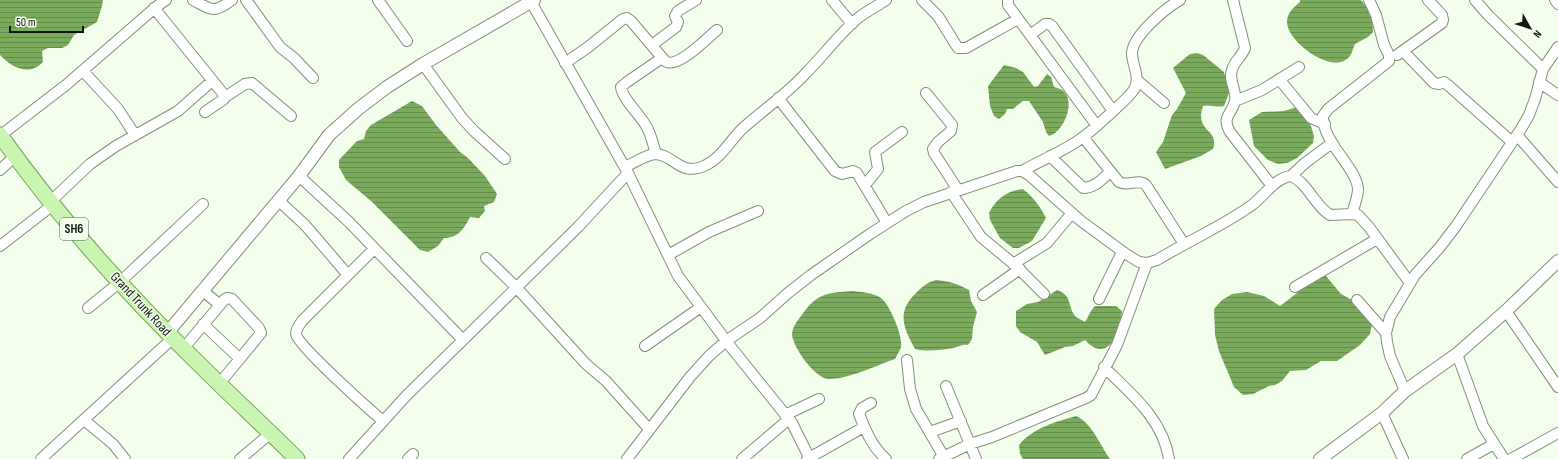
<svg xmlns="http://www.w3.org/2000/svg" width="1558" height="459" viewBox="0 0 1558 459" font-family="'Sofia Sans Condensed',sans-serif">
	<defs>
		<pattern id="water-rules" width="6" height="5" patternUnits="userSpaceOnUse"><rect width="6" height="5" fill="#7aab5d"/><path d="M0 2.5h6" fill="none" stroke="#638a4b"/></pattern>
	</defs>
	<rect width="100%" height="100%" fill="#f3feed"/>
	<path fill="url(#water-rules)" d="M0,0H103L102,6L97,22L74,35L68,45L62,48H48L42,51L43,62C29,77 11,67 0,55Z
		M1300,0H1361C1369,9 1373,19 1373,32L1368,37L1355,44C1353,48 1352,53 1350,56C1334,77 1287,42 1287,22C1287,13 1293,8 1300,2Z
		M1197,53L1203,55L1224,72L1229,93L1224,106C1217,108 1210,104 1203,106C1194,133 1220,128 1213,149L1201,156L1165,169L1156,152L1163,142L1172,115L1177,109L1186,93L1173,68L1190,54Z
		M1004,65L1016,68L1023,72L1034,87L1038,86L1047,74L1051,77L1054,87C1058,88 1062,89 1065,93C1075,104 1063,133 1049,136L1046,132L1043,122L1029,101H1023L1013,109H1007L1005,114L999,119L994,116L990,106L988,86Z
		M412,101L422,106L436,125L460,152L468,158L485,176L497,194L494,202L484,206L485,211L479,218L470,217C464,229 458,238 444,238L438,246L428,252L420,250L371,201L346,180L339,167V160L357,141L364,139L366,131L371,125Z
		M1297,107L1310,123L1314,136L1313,143L1297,158L1287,163L1278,164L1268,160L1254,146L1249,120L1262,112L1284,111Z
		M1023,189C1033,197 1040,206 1046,218L1032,241L1019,248H1013L1000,238L990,220L989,213C996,199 1007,191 1023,189Z
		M1326,276L1341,294L1352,300L1360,308L1372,324L1370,334L1360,345L1337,361H1321L1306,370L1290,371L1282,381L1275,385L1269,386L1253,394L1243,395L1234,387L1219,351L1215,335L1214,309L1222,300L1232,294L1247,292L1264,296L1280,306C1290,299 1315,277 1326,276Z
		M936,280C949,281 958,284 969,290L971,301L977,312L973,327L972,339L968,345C962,344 959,347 953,348C941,350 927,352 915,349C904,328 896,313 915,294C921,288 927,282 936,280Z
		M1057,290C1073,295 1067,307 1076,317C1079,319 1082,320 1085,322C1089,316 1090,311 1095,306H1116L1122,311C1120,330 1109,366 1085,340L1073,346L1065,347L1045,355L1037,342L1020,332L1016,326V311L1027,304L1038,302Z
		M853,291C861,292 874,293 881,298C890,305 903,336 901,347C900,351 897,355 895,359C874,366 852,378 830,379C816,380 794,349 792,335C792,328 797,321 801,316C817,293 826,293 853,291Z
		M1076,416C1092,423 1100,445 1110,459H1023L1020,454L1019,445C1033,428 1055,422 1076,416Z"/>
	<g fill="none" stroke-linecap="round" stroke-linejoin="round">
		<g stroke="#848e7f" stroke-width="12">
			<path id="minor" d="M193,0C212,10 213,14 232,0
				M246,0L280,47L294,58L313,78
				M378,0L407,41
				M530,0L628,173L678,276L730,346L792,423L810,459
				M832,0L852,24
				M922,0L938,16L956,45L958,48H966L1018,19
				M1008,0V5L1097,126
				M1233,0L1245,48C1242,57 1234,61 1232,70C1228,80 1237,90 1235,101C1232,115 1221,116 1230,132L1272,186
				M1475,0L1488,15L1543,69
				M1555,0L1558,4
				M154,8L225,96L224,99L205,112
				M1030,35L1045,24H1049L1052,26L1113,111
				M652,45L676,27L678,22L675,16L678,11L696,0
				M1403,51L1434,83L1439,84L1444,82L1449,86L1512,142
				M1397,55L1442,23L1443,20L1442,15L1428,0
				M565,63L587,48L623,19L627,18L631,21L665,61C677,70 707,38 717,30
				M423,64L462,118L474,131L505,159
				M83,71L118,109L135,135
				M1279,79L1311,118L1325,124
				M1137,80L1164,103
				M1539,82L1558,95
				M926,93L952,125L951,131L938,142L933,149L934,153L958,190
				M225,97L245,84L252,83L291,116
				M778,98L835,171L842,174L853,171L857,173L887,223
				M1235,101L1262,90L1299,67
				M1,135L66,85L156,7L166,0
				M1517,135L1558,182
				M1083,137L1119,182C1128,187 1138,178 1146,185L1184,244
				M656,154C653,144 651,133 645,124C639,114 622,98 621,87L627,82L662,58
				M1050,156L1083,188C1095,188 1102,179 1110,172
				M625,167C634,163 645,155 655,154C674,154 680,178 706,165C721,158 730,141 742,129C763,110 787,94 806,73C824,55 839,34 858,18C867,11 877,6 886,0
				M0,170L15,156
				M1022,171C1040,161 1059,153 1076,142C1089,134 1100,123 1111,113C1118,106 1127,99 1133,91C1142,79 1132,66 1132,53C1133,35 1166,8 1180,0
				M299,176L349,222L463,340
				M1291,176L1305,163L1332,143
				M865,185L878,169L875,152L902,132
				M951,192L981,237L1016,266L1044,294
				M278,200L305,225L348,275
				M51,201L90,164L116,146L178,111L212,81
				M1352,214C1354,206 1358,197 1358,189C1357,168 1322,142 1323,116L1328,109L1389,61V55L1384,45L1376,15L1369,0
				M0,246L54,204
				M374,249L302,321C299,325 296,329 296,334C298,346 370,410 383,421
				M668,255L709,232L758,211
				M486,258L516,287L586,364L606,381L649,429
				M1013,264L1047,243L1072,213
				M1295,287L1377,239
				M203,291L220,305
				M983,295L1020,269
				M1099,299L1122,252
				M1357,300L1386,333
				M88,308L120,282L203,204
				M1506,311L1558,387
				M203,324L240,359
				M645,346L701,307
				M183,349L224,300L227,298L232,299L259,328L261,333L219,384
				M1457,354L1483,426L1504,459
				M907,360L910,389L916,409L944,457
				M1104,367C1131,394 1163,419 1169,459
				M946,386L976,459
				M1405,391L1390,356L1387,342L1386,333L1390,317L1415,275L1440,247L1456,226L1521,129L1529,115L1535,99L1543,69L1558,47
				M871,403L862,408L859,414C866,431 872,447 886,459
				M1382,413L1403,459
				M785,415L819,399
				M84,420L113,444L125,459
				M930,432L961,421
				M41,459L173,338
				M240,459L271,433
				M349,459L406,396L578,227L628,173
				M408,459L413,454
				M627,459L690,377L709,356L726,341L760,318L788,293L811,275L870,234L906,211L924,202L1017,171H1022L1029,175L1081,221L1126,254L1139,262L1147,263L1157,260C1188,241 1223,226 1252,205C1265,195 1275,178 1291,176C1307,182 1315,206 1330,215L1352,214L1358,215L1369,227L1410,283
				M742,459L789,419
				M807,459L864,427
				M939,459L970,444L992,437L1086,398L1091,395L1117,345L1147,263
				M1467,459L1494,444
				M1511,459L1558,433"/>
		</g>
		<g stroke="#848e7f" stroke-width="14">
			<path id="tertiary" d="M168,332L299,176L329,135L358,109L387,87L423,64L534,0
				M1320,459L1382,413L1405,391L1457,354L1506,311L1558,261"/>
		</g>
		<g stroke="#72a356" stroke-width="17">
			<path id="primary" d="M0,135C58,217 127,294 199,364C231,396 265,427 297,459"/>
		</g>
		<use href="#minor" stroke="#fff" stroke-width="10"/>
		<use href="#tertiary" stroke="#fff" stroke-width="12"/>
		<use href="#primary" stroke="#caf5b0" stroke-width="15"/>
	</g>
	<g text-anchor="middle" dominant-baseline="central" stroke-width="3" stroke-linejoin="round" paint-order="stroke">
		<rect fill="#f3feed" stroke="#565c52" stroke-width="1" x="60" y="218" width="28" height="22" rx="3"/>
		<g font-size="13" font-weight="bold" fill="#121610">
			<text x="74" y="229">SH6</text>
		</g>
		<g font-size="14" fill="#121610" stroke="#f3feed">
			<text transform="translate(141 304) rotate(47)">Grand Trunk Road</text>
		</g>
	</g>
	<g transform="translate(1530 28) rotate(129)" stroke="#f3feed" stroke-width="3" paint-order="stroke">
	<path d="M0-3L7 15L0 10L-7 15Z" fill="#121610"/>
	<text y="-6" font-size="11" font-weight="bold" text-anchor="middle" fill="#121610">N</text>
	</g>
	<path d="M10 26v6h73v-6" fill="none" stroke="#121610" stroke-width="2"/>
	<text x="16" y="26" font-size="12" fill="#121610" stroke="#f3feed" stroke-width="3" paint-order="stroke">50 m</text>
</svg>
